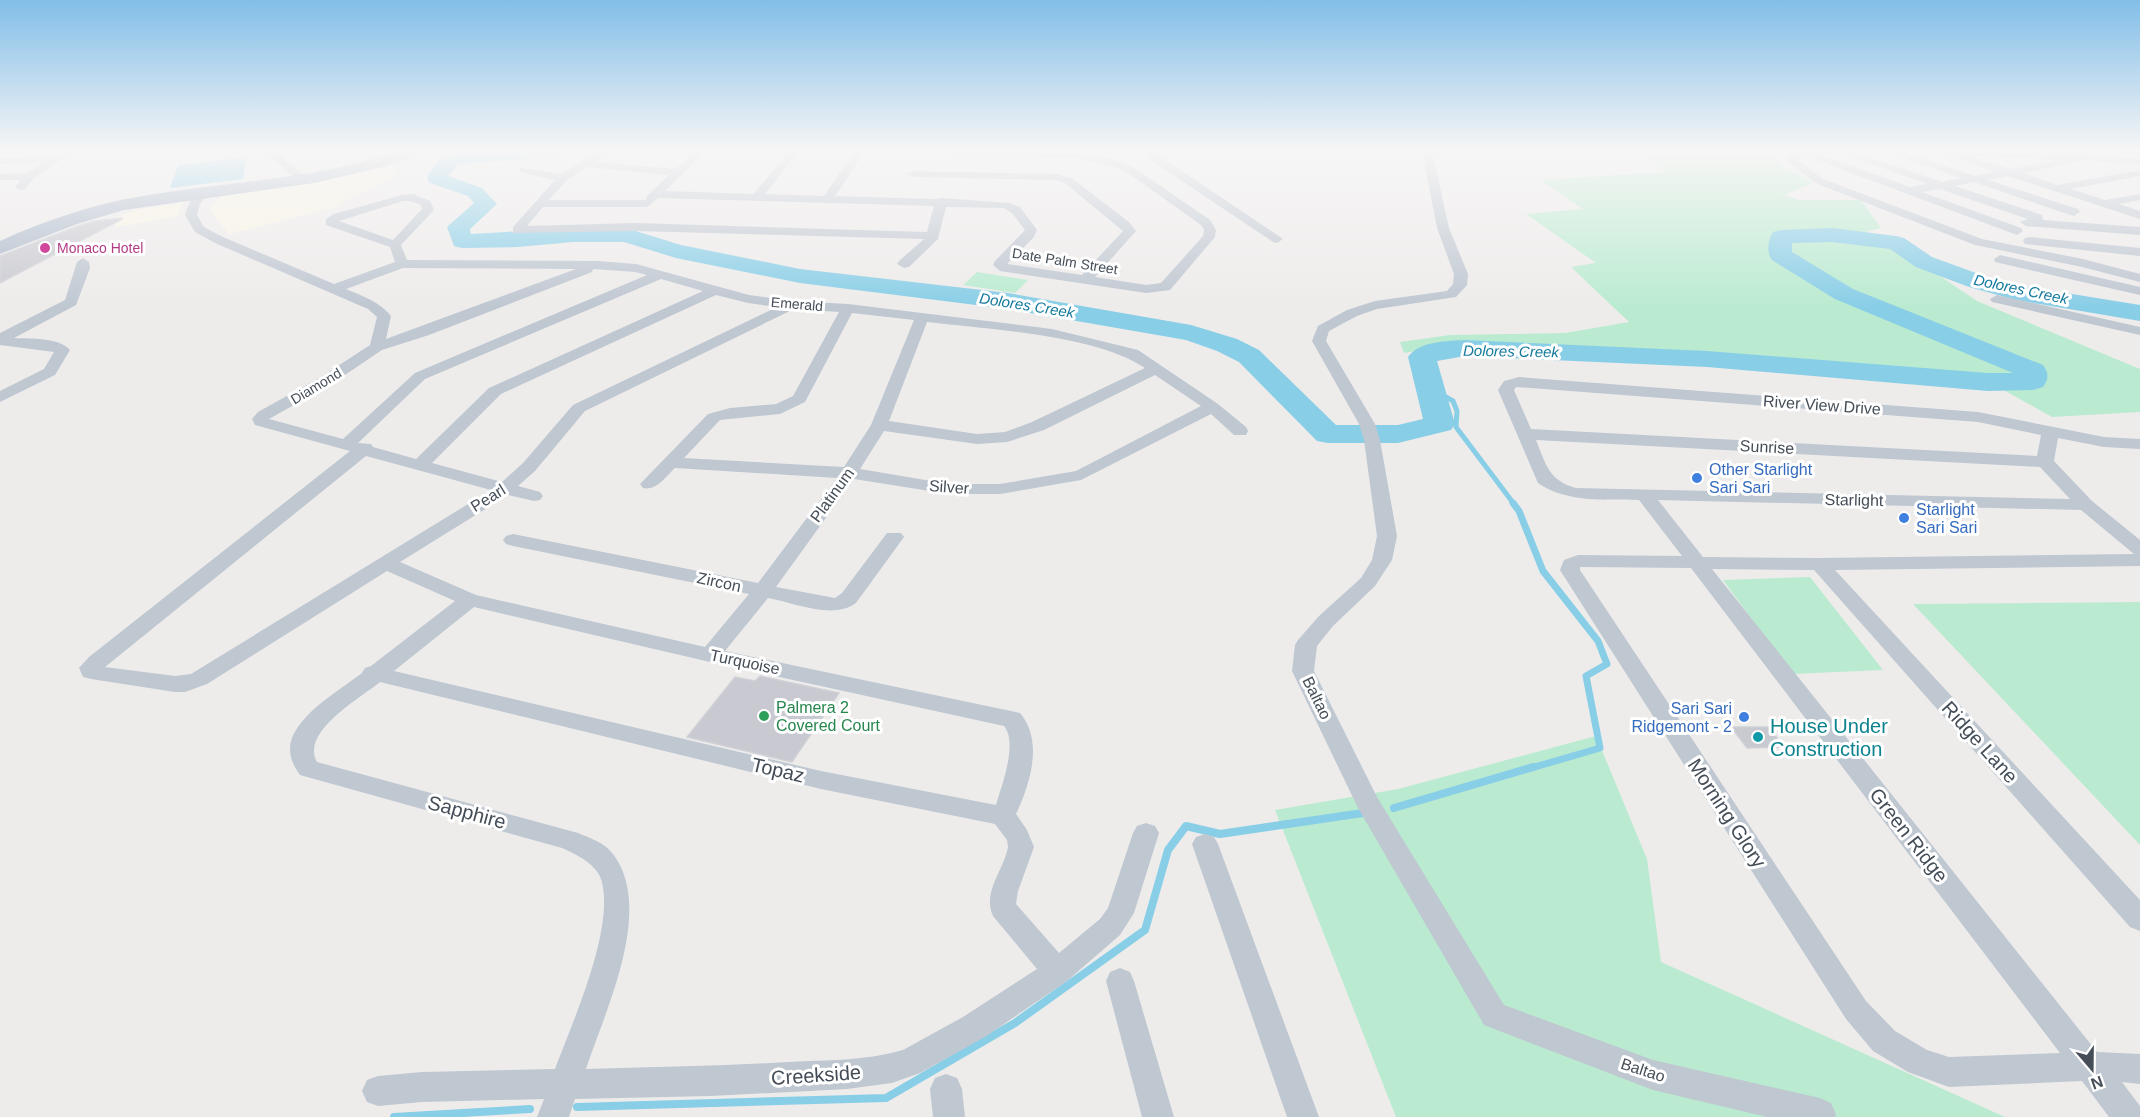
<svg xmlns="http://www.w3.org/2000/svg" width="2140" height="1117" viewBox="0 0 2140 1117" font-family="Arial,sans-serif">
	<rect width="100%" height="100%" fill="#eeeceb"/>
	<path fill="#faf5e4" d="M392,163L396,177L352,197L336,207L229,234L209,210L224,193Z
		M183,202L177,217L116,227L115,218L135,210Z"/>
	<path fill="#baebd0" d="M1632,151H1779L1776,152L1780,165L1813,183L1784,195L1799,200H1861L1881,228L1865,232L1894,245L1977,301L2140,369V412L2052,417L1975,374L1615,350L1451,345L1404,353L1400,342L1450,335L1565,333L1629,322L1571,267L1596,263L1526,214L1583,209L1541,180L1666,172Z
		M977,272L1028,280L1015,293L963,285Z
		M1810,577L1883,670L1792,674L1723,580Z
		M2140,602V845L1913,604Z
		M1596,736L1647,859L1661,962L2005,1117H1396L1275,810L1398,789Z"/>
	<path fill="#89cee7" d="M247,157L243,179L170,188L178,165Z"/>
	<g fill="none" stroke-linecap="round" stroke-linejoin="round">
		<path stroke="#89cee7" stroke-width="5" d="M1430,388L1453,401L1457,411L1456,427L1514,504"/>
		<path stroke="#89cee7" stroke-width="7" d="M1513,503L1519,511L1543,571L1598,641L1607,664L1586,676L1600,748L1528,769"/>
		<path stroke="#89cee7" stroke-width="8" d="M1394,808L1533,767
			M577,1107L886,1098L1015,1023L1145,930L1168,850L1186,826L1220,834L1363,813
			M394,1117L530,1109"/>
		<path fill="#89cee7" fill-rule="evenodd" d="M482,151H565L562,155L555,157L458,164L448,176L482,188L497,204L470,229L471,234L573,228H626L681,245L800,269L1008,293L1191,325L1237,339L1259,350L1336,425H1398L1423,419L1408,357C1419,341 1448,341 1465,340L1707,351L1988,373H2013L1835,299L1772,260C1766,252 1768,240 1773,232L1781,230L1832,228L1896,236L1904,238L1932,257L1987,277L2017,285L2140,305V321L2016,300L1969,287L1916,267L1890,249L1832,242L1792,243V252L1853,289L2043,365C2049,373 2049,379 2043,387L2033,390L1988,391L1707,367L1465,356L1437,361L1455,424L1451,430L1398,443H1328L1317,441L1239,362L1217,351L1186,340L1008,309L800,283L676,258L624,242H573L517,247L462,248L454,246L447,227L474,203L468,196L430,183L427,179C439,151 455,153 482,151Z"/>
	</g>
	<path fill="#c9cad1" stroke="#d0d1d7" stroke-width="1.5" d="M122,218V219L0,283V256L78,226L95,221Z
		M760,676L839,693L792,762L687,737L735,677L755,681Z
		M1731,727H1771L1782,747L1747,748Z"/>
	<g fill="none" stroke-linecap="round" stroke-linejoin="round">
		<path fill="#bfc7d1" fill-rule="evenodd" d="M62,151H74L34,178L25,189L21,190L15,187L21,180H0V174L27,173L45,162L0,164V158L56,155Z
			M264,151H275L309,179L303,182L299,181Z
			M598,151H610L596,162L676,169L695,151H706L665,191L754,194L789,151H799L765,194L824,196L855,151H865L835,196L936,199L941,198L1010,203L1020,207L1037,230L1034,237L1007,264L1082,275L1123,231L1065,183L1056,180L913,177L907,174L913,171L1057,174L1073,179L1129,222L1136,231L1095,277L1146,285L1161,283L1203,236L1204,230L1201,225L1128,173L1110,165L1074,158L924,154L919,151L1074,152L1113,159L1136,169L1210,220L1216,230L1215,237L1170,290L1146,293L1000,271L993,265L995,261L1025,230L1012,213L1004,208L946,207L938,239L909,267L904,268L897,264L899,261L924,239L636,231L513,233V227L555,180L520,172V168L561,174ZM587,167L669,175L647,196L646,200H549L567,180ZM658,198L934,206L927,232L636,223L527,226L543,207H647Z
			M1150,151H1162L1158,155L1283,239L1277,243L1273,242L1149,159L1147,154Z
			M1422,151H1432L1449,228L1468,274L1467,285L1456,297L1377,309L1357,316L1329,331L1326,341L1375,424L1380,440L1397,536L1392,560L1375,586L1333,626L1317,646L1314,671L1377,797L1504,1005L1653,1060L1820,1098L1831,1103L1836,1114L1835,1117H1767L1653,1090L1484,1025L1358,808L1292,671L1295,645L1298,640L1319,616L1361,578L1372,560L1377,536L1364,440L1359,424L1312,341L1318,326L1347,310L1375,301L1447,291L1453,284L1454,274L1437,228Z
			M1811,151L1910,187L1927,184L1836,151H1851L1942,182L1961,178L1885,151H1900L1975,176L1995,172L1937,151H1952L1965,155V151L2082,154L2140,159V165L2085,160L2023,173L2057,185L2140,170V176L2071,189L2105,200L2140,194V200L2119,204L2140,211V219L2008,176L1988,180L2078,209L2080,212L2074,216L2070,215L1974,182L1955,186L2042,215L2043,220L2140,227V235L2026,226L2020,222L2028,219L1940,189L1922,192L2021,228L2023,231L2017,235L1803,155L1798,160L1823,179L1982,239L2083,259L2140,274V282L2082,267L1975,245L1815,183L1787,161L1792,152ZM1968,156H1969L2064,160L2010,169Z
			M202,190L208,193L200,204L197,215L204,227L223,237L334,284L395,262L390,247L326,225V219L334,214L402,195L413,194L430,201L434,210L401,245L407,260L598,261L636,264L749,295L792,301L848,304L1052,329L1138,350L1218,404L1246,427L1248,431L1246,435H1234L1211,414L1081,480L1000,494H949L854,479L776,587L835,598L842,593L887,533H901L904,537L856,603C833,620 795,603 768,598L725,651L1020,713C1044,741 1030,784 1016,814L1027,830L1034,847L1018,891L1016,904L1059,953L1100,919L1108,908L1133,833L1137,826L1146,823L1155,826L1159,833L1134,913L1120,935L1067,981L985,1037L920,1073L892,1083L847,1089L711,1096L575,1099L569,1117H537L544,1099L422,1102L378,1106L367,1102L362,1091L367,1080L378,1076L422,1072L555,1069C572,1023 616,927 601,879C595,863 577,855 562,848L300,775C295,768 290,759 290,750C289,719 340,690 362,673L365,668L371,666L455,601L387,571L207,684L185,692H175L91,679L83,677L79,668L89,657L350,451L255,425L252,419L258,412L321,377L370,345L377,317L368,309L215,243L195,232L185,215C188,206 192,193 202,190ZM403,201H411L421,205L422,209L393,240L339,221ZM403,268L576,269L386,339L391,316C379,301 362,296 346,289ZM593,269L635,272L647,275L415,373L343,439L269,419L333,383L382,350L429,335L592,272ZM661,279L703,291L489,388L416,459L373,447L371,444L358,443L425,379ZM716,295L748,303L777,307L573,405L523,463L502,482L432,463L501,394ZM794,309L839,312L793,396L776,404L730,408L708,414L640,484L643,488C657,491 665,477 675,468L837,478L758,583L513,534L506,536L503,540L506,544L513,546L749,594L705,647L476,595L400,562L508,495L534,501L540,500L543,496L540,492L518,486L535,471L585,411ZM852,313L914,320L871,425L844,467L684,458L720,420L780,414L805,402ZM927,322C987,329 1096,335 1145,368L1032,422L1005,432L977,434L889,421ZM1155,375L1201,406L1076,471L1000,484H949L860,469L884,431L977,444L1007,442L1044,430ZM366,456L491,490L191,674L175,676L105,667ZM474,607L710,662L1004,726C1017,741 1004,780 998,798L996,805L821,771L394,671ZM380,682L821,789L995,824L1007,840L1008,847C1004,870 982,892 993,916L1037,969L963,1017L903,1050C866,1061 826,1060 788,1062C721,1066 653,1067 586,1069C605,1011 655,909 613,854C605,843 590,838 578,833L317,762C300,732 359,699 380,682Z
			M2029,237L2140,248V256L2025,244L2023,241L2025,238Z
			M2000,255L2140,287V295L1995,262L1994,259Z
			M83,258L89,262L90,268L76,305L14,338C30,339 59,337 70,350L55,375L0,402V391L44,369L54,352L0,345V333L65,300L77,262Z
			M1997,295L2140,327V335L1992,302L1990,299Z
			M1519,377L1978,412L2104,437L2140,439V449L2104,447L2058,438L2054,461L2092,501L2140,540V566L1835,570L2140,900V931L2130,927L1814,570L1712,569L2097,1052L2140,1054V1084L2122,1082L2140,1106V1117H2109L2082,1081L1949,1087L1908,1072L1873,1051L1846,1019L1560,570L1564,560L1578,555L1682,556L1639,500C1604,499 1567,503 1538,483L1498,390L1504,381ZM1516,387L1978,422L2041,435L2037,456L1531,429L1514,390ZM1536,440L2040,467L2070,499L1576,488C1548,480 1546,464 1536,440ZM1658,500L2081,510L2134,554L1819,558L1703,557ZM1580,567L1691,568L2060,1053L1949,1057L1927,1050L1895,1031L1866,1001L1580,570Z
			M1205,834L1214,837L1218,844L1319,1117H1287L1192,844L1196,837Z
			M1120,968L1130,972L1134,981L1174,1117H1142L1106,981L1110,972Z
			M946,1074L957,1078L962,1089L965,1117H933L930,1089L935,1078Z"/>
		<path fill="#acb9ca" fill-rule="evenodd" d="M398,151H421L419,154L387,166L314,183L124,210L77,224L0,254V241C46,220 93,204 143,196C229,181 315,180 398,151Z"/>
	</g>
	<linearGradient id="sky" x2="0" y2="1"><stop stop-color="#82bee8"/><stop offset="0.49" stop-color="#f7f6f6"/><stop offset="1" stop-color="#f7f6f6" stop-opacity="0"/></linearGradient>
	<rect width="2140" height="307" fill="url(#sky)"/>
	<circle fill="#d1479c" stroke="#fff" stroke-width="2" cx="45" cy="248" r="6"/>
	<g fill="#3f7fe0" stroke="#fff" stroke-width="2">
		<circle cx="1697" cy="478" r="6"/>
		<circle cx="1904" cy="518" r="6"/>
		<circle cx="1744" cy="717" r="6"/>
	</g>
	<circle fill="#2e9e5b" stroke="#fff" stroke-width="2" cx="764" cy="716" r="6"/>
	<circle fill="#0f9aa8" stroke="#fff" stroke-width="2" cx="1758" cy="737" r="6"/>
	<g text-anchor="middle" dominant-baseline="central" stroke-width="6" stroke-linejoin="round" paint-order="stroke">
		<g font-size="14" fill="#b23c85" stroke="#fff" text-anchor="start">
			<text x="57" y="248">Monaco Hotel</text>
		</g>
		<g font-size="14" fill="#454e58" stroke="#fff">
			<text transform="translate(1065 261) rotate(9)">Date Palm Street</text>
			<text transform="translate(797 304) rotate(5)">Emerald</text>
			<text transform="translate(316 386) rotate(-31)">Diamond</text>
		</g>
		<g font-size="15" font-style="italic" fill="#12799d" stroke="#fff">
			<text transform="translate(2021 289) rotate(12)">Dolores Creek</text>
			<text transform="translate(1027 305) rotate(9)">Dolores Creek</text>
			<text transform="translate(1511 351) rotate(1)">Dolores Creek</text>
		</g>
		<g font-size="16" fill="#454e58" stroke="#fff">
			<text transform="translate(1822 405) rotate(4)">River View Drive</text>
			<text transform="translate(1767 447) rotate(3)">Sunrise</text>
			<text transform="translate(949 487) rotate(4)">Silver</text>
			<text transform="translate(832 495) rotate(-54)">Platinum</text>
			<text transform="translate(488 498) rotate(-32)">Pearl</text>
			<text transform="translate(1854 500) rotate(1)">Starlight</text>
			<text transform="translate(719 582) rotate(12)">Zircon</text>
			<text transform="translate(745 662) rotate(12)">Turquoise</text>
			<text transform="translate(1317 698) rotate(64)">Baltao</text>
			<text transform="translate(1643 1070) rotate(18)">Baltao</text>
		</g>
		<g font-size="16" fill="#366cbe" stroke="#fff" text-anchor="start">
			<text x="1709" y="469">Other Starlight<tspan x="1709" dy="18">Sari Sari</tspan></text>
			<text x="1916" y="509">Starlight<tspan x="1916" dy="18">Sari Sari</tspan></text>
			<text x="1732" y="708" text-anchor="end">Sari Sari<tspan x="1732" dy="18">Ridgemont - 2</tspan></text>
		</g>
		<g font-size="16" fill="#27864d" stroke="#fff" text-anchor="start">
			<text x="776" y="707">Palmera 2<tspan x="776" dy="18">Covered Court</tspan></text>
		</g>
		<g font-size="20" fill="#0d838f" stroke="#fff" text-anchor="start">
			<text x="1770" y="726">House Under<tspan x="1770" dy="23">Construction</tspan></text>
		</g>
		<g font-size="20" fill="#454e58" stroke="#fff">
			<text transform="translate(1980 742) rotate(48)">Ridge Lane</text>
			<text transform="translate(778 770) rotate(13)">Topaz</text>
			<text transform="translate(467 812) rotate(15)">Sapphire</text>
			<text transform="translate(1727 813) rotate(57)">Morning Glory</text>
			<text transform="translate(1909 835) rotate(52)">Green Ridge</text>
			<text transform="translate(816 1075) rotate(-4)">Creekside</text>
		</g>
	</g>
	<g transform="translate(2092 1069) rotate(160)" stroke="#ffffff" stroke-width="4.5" paint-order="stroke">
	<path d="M0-4.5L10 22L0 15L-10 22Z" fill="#454e58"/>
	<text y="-9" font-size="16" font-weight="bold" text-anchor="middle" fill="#454e58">N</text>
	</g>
</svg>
